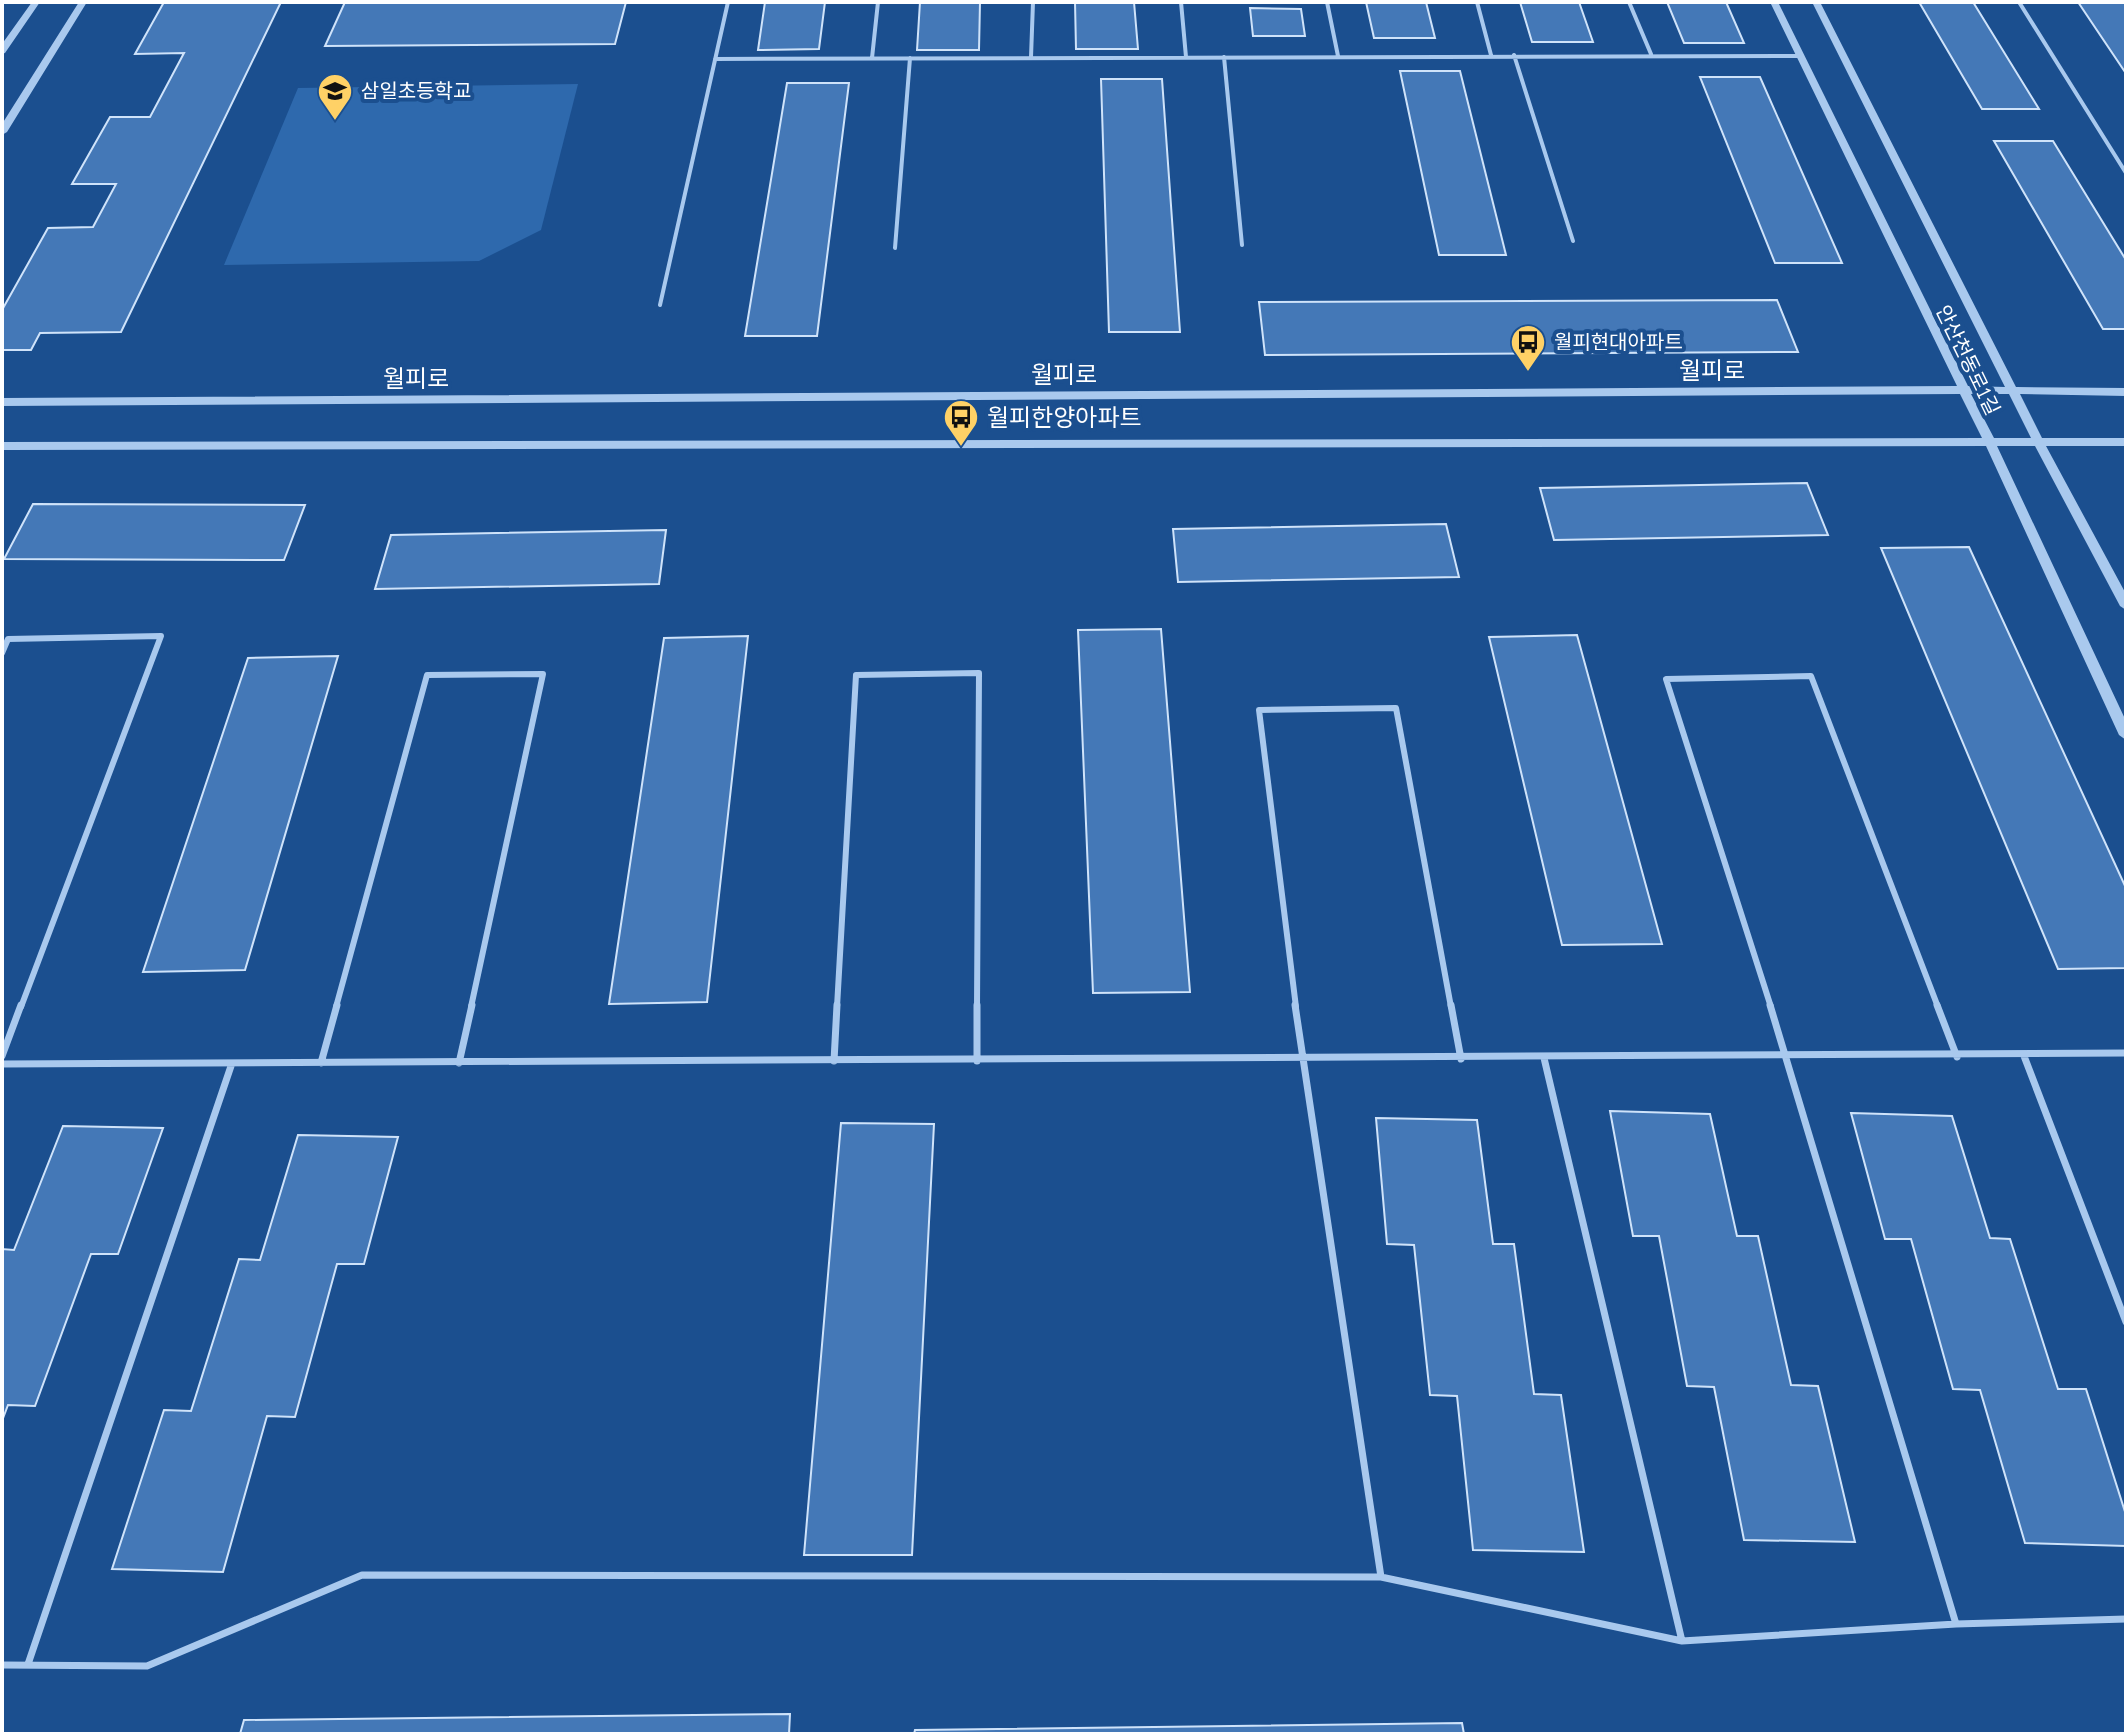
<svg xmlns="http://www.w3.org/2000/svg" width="2128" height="1736" viewBox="0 0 2128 1736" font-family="'PT Sans Narrow','Noto Sans KR',sans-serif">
	<rect width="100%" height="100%" fill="#1b4f8f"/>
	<path fill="#2e69ad" d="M578,84L541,230L479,261L224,265L298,88Z"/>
	<path fill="#4478b7" stroke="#cfe3fa" stroke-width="2" d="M164,2H281L121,332L40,333L31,350H2V310L48,228L93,227L116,184H72L110,117H150L184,53L135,54Z
		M345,2H626L615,44L325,46Z
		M765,2H825L819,49L758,50Z
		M920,2H980L979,50H917Z
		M1075,2H1134L1138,49H1076Z
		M1366,2H1426L1435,38H1374Z
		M1520,2H1579L1593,42H1532Z
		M1667,2H1726L1744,43H1684Z
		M1919,2H1973L2039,109H1982Z
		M2078,2H2126V72H2125Z
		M1250,8L1301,9L1305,36H1253Z
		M1400,71H1460L1506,255H1439Z
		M1700,77H1760L1842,263H1775Z
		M1101,79H1162L1180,332H1109Z
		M787,83H849L817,336H745Z
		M1994,141H2053L2126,260V329H2103Z
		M1777,300L1798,352L1265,355L1259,302Z
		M1807,483L1828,535L1554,540L1540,488Z
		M33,504L305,505L284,560L4,559Z
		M1446,524L1459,577L1178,582L1173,529Z
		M666,530L659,584L375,589L391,535Z
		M1969,547L2126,888V968L2058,969L1881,548Z
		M1161,629L1190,992L1093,993L1078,630Z
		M1577,635L1662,944L1562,945L1489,637Z
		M748,636L707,1002L609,1004L664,638Z
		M338,656L245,970L143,972L248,658Z
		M1610,1111L1710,1114L1737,1236H1758L1791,1385L1818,1386L1855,1542L1744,1540L1714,1387L1687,1386L1659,1236H1633Z
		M1851,1113L1952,1116L1990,1238L2010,1239L2058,1389H2086L2126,1515V1546L2025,1543L1980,1390L1953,1389L1911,1239H1885Z
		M1376,1118L1477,1120L1493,1244H1514L1534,1394L1561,1395L1584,1552L1473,1550L1457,1396L1430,1395L1414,1245L1387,1244Z
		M841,1123L934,1124L912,1555H804Z
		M63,1126L163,1128L118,1254H91L35,1406L8,1405L2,1421V1249L14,1250Z
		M298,1135L398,1137L364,1264H337L295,1417L267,1416L223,1572L112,1569L164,1410L191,1411L239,1259L260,1260Z
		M790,1714L789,1734H240L244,1720Z
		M1462,1723L1464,1734H914L915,1730Z"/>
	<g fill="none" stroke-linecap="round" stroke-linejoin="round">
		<path stroke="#a9c9ee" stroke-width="4" d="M1181,2L1186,57
			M1327,2L1338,56
			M1477,2L1491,55
			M1629,2L1651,54
			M2019,2L2126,173
			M1514,55L1573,241
			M1031,57L1033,2
			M1224,57L1242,245
			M872,58L878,2
			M715,59L1801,56
			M895,248L910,58
			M660,305L728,2"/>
		<path stroke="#a9c9ee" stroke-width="6" d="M2,653L8,639L161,636L21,1007
			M336,1007L427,675L543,674L471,1007
			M837,1007L856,675L979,673L977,1007
			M1296,1007L1259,710L1396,708L1451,1007
			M1771,1007L1666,679L1811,676L1938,1007"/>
		<path stroke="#a9c9ee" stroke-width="7" d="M1295,1005L1381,1577
			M1451,1005L1461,1059
			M1770,1005L1956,1624
			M1937,1005L1957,1057
			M2,1056L21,1005
			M2024,1056L2126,1322
			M1544,1058L1682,1641
			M834,1061L837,1005
			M977,1061V1005
			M321,1063L337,1005
			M459,1063L472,1005
			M2,1064L2126,1053
			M28,1664L232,1063
			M2,1665L147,1666L362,1575L1381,1577L1682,1641L1956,1624L2126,1619"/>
		<path fill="#a9c9ee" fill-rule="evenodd" d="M32,2H40L5,53L2,54V44Z
			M79,2H87L7,132L2,135V124Z
			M1770,2H1778L1968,386L2005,387L1812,2H1820L2016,387L2126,388V396L2020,394L2042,438H2126V446H2046L2126,594V610L2120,606L2035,446H1997L2126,721V740L2119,735L1986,446L2,450V442L1982,438L1960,394L2,406V398L1957,386ZM1971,394H2009L2031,438H1994Z"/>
	</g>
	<defs>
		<g id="school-pin" transform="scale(1.8)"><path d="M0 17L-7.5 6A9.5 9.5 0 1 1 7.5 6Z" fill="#ffd166" stroke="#1b4f8f"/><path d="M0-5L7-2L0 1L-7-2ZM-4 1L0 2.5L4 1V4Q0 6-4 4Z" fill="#111"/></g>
		<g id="bus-pin" transform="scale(1.8)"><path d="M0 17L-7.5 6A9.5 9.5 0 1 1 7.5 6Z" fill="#ffd166" stroke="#1b4f8f"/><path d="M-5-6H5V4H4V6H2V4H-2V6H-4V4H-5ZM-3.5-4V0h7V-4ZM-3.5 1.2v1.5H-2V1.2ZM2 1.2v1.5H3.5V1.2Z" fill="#111"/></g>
	</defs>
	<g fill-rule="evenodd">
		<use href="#school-pin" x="335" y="91"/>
		<use href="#bus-pin" x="1528" y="342"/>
		<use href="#bus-pin" x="961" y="417"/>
	</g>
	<g text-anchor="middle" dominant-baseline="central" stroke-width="8" stroke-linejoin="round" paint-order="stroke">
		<g font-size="20" fill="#fff" stroke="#1b4f8f" text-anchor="start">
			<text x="361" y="91">삼일초등학교</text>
			<text x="1554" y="342">월피현대아파트</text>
		</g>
		<g font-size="20" fill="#fff" stroke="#1b4f8f">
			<text transform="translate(1968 360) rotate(64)">안산천동로1길</text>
		</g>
		<g font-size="24" fill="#fff" stroke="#1b4f8f">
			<text x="1712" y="370">월피로</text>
			<text x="1064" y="374">월피로</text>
			<text x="416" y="378">월피로</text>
		</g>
		<g font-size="24" fill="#fff" stroke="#1b4f8f" text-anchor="start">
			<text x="987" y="417">월피한양아파트</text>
		</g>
	</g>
	<rect width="2128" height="1736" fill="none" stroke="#ffffff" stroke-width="8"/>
</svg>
